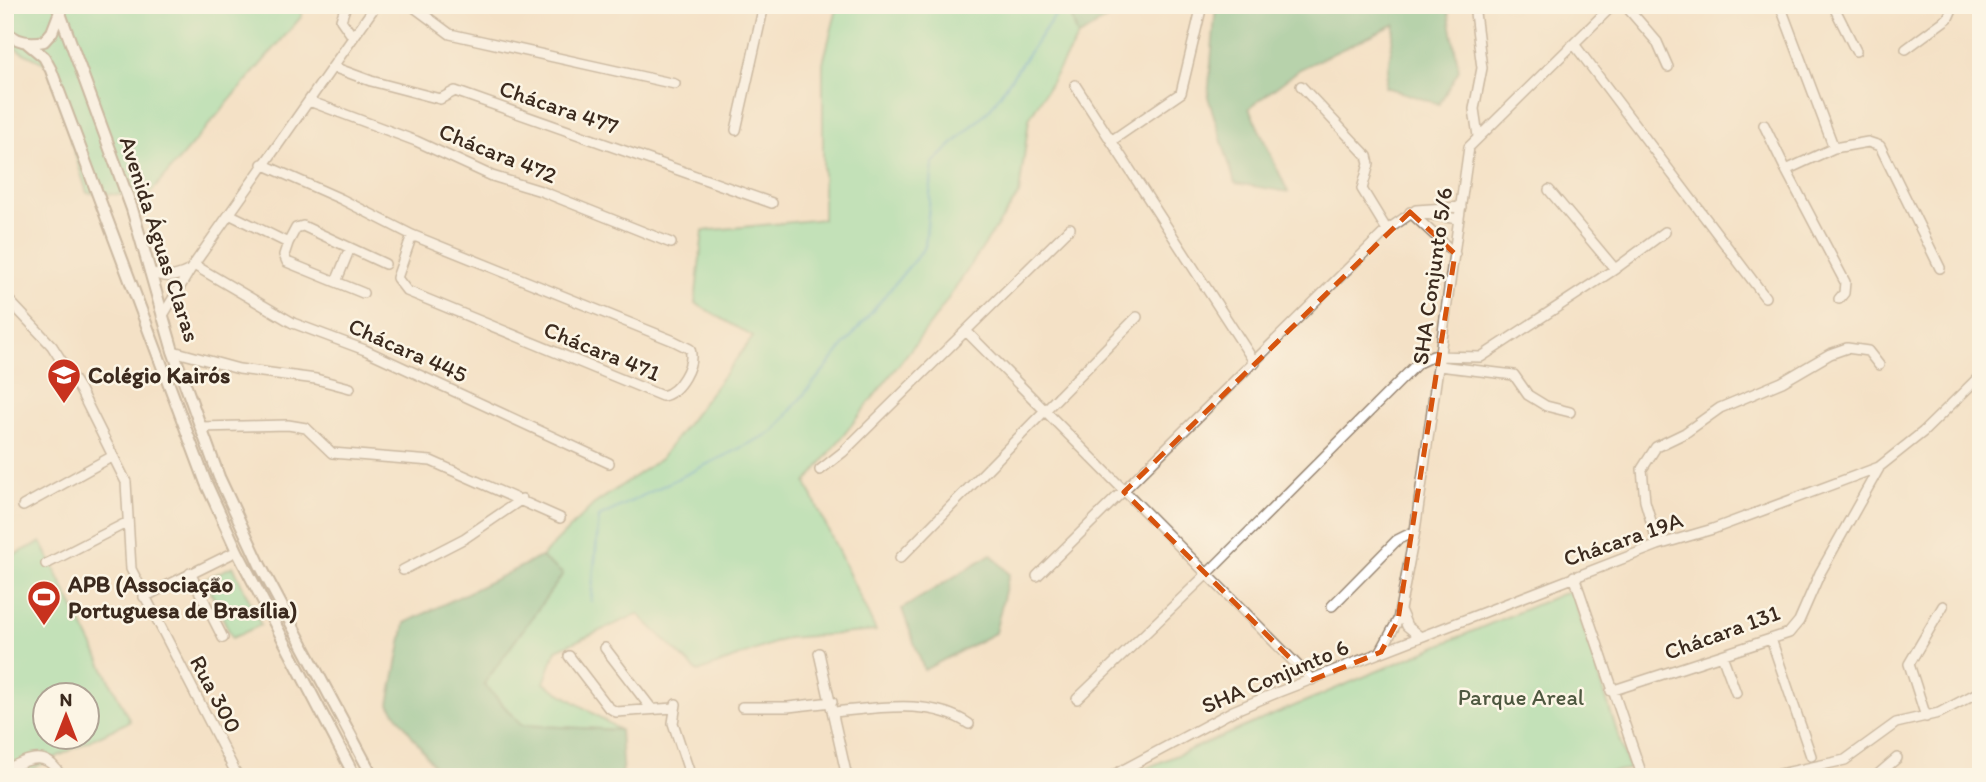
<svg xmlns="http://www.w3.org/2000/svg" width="1986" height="782" viewBox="0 0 1986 782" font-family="Itim,sans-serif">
	<rect width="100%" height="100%" fill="#fcf5e5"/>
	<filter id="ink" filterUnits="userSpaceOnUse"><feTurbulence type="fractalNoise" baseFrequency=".0143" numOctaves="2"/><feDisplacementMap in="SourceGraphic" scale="14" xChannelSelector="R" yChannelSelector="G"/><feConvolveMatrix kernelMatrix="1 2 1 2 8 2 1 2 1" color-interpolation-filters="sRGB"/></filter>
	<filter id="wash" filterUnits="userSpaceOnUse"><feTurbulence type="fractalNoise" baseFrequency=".00686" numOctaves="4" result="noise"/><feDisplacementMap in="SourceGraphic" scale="28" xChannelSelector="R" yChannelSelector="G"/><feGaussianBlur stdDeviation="1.57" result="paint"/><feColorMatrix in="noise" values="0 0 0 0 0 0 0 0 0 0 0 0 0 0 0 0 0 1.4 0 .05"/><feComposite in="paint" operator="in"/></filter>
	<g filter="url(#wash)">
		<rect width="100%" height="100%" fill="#f4e1c6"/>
		<path fill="#87e0a6" stroke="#618562" stroke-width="2" fill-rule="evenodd" d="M5,5H302V16L148,196L87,193L48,65C9,45 5,51 5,5Z
			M838,5H1068L1078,37L1029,119L1019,194L933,321L806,483L876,631L787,638L698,672L638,614L556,650L544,683L620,730L521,725L484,684L562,574L541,557L593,505L660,459L753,337L695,303L703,231L823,219V63Z
			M41,542L130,721L16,777H5V559ZM46,694H88V736H46Z
			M233,566L261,625L232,638L205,579Z
			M1571,590L1629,769L1580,777H1125Z"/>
		<path fill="#6dbe8b" stroke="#547454" stroke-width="2" d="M1068,5H1128L1078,37Z
			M1216,5H1447L1459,70L1439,104L1385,87L1395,24L1300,69L1249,108L1288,192L1235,183L1208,97Z
			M991,554L1009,574L995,633L924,670L902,609Z
			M541,557L563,574L484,684L521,725L620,730L623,777H442L389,704L405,623Z"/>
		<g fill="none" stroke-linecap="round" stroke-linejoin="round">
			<path stroke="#47a8c6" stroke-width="2.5" d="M591,601L599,517L773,432L925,247L933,163L990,109L1062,5"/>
		</g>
	</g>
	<g filter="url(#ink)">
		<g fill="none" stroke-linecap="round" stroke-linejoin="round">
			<g stroke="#988672" stroke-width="12">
				<path id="minor" d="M346,5L341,20L353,37
					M411,5L450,34L675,84
					M1474,5L1482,68L1474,109L1478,136
					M1625,5L1657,42L1668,67
					M1780,5L1834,148L1868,142L1880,146L1940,268
					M1833,5L1856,51
					M1574,44L1765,297
					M1906,49L1948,18L1952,9L1949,5
					M333,67L371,81L440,99L455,91L772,203
					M1075,85L1255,363
					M1301,86L1367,156L1369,164L1362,189L1387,230
					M309,101L416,141L492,176L541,191L671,243
					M1764,125L1786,170L1834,148
					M736,130L764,5
					M1111,141L1181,93L1202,5
					M262,164L341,199L412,235L674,341L690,349C695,365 679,393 662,396L407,291L397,278L412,235
					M1786,170L1845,282L1844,293L1839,299
					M1549,190L1615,269
					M1410,212L1455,254
					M1419,213L1459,219
					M229,214L288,243L296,228L303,226L385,264
					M288,243L284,255L287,262L363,293
					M194,265L293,323L365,350L609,463
					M150,272C165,278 174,278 188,271
					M336,282L350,248
					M5,296L52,346L80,390L126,482L131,569L238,777
					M162,317L190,270L376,5
					M966,331L1312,680
					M173,351L239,369L316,379L350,388
					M1439,366L1514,375L1528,395L1546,406L1570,412
					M200,427L288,425L306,428L332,453L431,461L560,518
					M820,470L843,452L1070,228
					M23,506L113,456
					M1658,545L1645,501L1642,469L1656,447L1685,433L1720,408L1782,382L1830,354L1847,348L1868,351L1879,365
					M900,558L1137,317
					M46,564L128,522
					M403,570L465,538L522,499
					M190,573L223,638
					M1037,576L1387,230L1416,210L1461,207
					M1574,576L1642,775
					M144,597L237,551
					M1332,606L1397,540L1415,531
					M1401,612L1407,626L1419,636
					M1771,639L1811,756
					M605,648L651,708
					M1381,651L1398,620L1415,531L1469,147L1613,5
					M819,653L847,777
					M1722,655L1736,693
					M569,656L608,707L616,712L674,708
					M1611,691L1789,633L1799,621L1820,573L1879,468
					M1077,699L1207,574L1418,363L1433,356L1481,357L1615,269L1665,232
					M676,704L673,723L691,777
					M742,707H788L832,702
					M834,712C878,708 931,698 969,724
					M1926,717L1909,664L1943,606
					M5,770C28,759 47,749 61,777
					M722,774V777
					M1110,777L1233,711L1276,693L1658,545L1713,529L1879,467L1923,432L1981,375
					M1632,777H1664
					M1766,777L1845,760L1896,723L1939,713L1981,691
					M1875,777L1897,758"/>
			</g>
			<g stroke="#988672" stroke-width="14">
				<path id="major" d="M57,5L132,209L173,351L219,477L260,565L373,777
					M5,30C15,42 30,44 44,41L52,32L59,14
					M26,42L44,57L51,70L206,483L237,551L355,777"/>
			</g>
			<use href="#minor" stroke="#fff" stroke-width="9"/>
			<use href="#major" stroke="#fff" stroke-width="10"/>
		</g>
	</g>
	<path d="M0 0H1986V782H0ZM1410,212L1455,254L1398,620L1381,652L1312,680L1124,492Z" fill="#f4e1c6" fill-opacity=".55" fill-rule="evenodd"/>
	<path fill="none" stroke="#d7540e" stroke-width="5" stroke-dasharray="14 9" stroke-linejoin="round" d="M1410,212L1455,254L1398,620L1381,652L1312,680L1124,492Z"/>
	<defs>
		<g id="school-pin" transform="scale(1.75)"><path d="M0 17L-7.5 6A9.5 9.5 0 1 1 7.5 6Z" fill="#c8321e" stroke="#fcf5e5"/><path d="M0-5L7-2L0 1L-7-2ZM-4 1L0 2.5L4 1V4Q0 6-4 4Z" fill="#fff"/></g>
		<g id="stadium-pin" transform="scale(1.75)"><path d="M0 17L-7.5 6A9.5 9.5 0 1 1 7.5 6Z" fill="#c8321e" stroke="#fcf5e5"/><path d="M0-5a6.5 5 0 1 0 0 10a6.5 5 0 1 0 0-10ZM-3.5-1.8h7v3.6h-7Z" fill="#fff"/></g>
	</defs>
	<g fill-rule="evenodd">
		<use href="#school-pin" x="64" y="375"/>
		<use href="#stadium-pin" x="44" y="597"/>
	</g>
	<g text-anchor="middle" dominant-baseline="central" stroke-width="5" stroke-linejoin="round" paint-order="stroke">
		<g font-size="23" fill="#3b2a1e" stroke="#fcf5e5">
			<text transform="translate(559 107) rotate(19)">Chácara 477</text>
			<text transform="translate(498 153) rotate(22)">Chácara 472</text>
			<text transform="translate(160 239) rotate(72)">Avenida Águas Claras</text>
			<text transform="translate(1432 276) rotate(-82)">SHA Conjunto 5/6</text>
			<text transform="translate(408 350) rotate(24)">Chácara 445</text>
			<text transform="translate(602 351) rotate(22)">Chácara 471</text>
			<text transform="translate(1623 539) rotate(-19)">Chácara 19A</text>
			<text transform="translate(1722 632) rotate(-20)">Chácara 131</text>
			<text transform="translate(1275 676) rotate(-23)">SHA Conjunto 6</text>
			<text transform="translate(216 694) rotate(62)">Rua 300</text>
		</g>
		<g font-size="23" font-weight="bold" fill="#3b2a1e" stroke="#fcf5e5" text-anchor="start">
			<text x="88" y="375">Colégio Kairós</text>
			<text x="68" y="584">APB (Associação<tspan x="68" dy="26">Portuguesa de Brasília)</tspan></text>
		</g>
		<g font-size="23" fill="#4e5840" stroke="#fcf5e5">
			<text x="1521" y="697">Parque Areal</text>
		</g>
	</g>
	<rect width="1986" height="782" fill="none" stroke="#fcf5e5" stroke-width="28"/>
	<g transform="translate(66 716)"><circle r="33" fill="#fcf5e5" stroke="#afa495" stroke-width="2"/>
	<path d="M0-5L12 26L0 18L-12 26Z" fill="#c8321e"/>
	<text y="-10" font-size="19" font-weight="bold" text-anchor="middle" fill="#3b2a1e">N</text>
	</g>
</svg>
